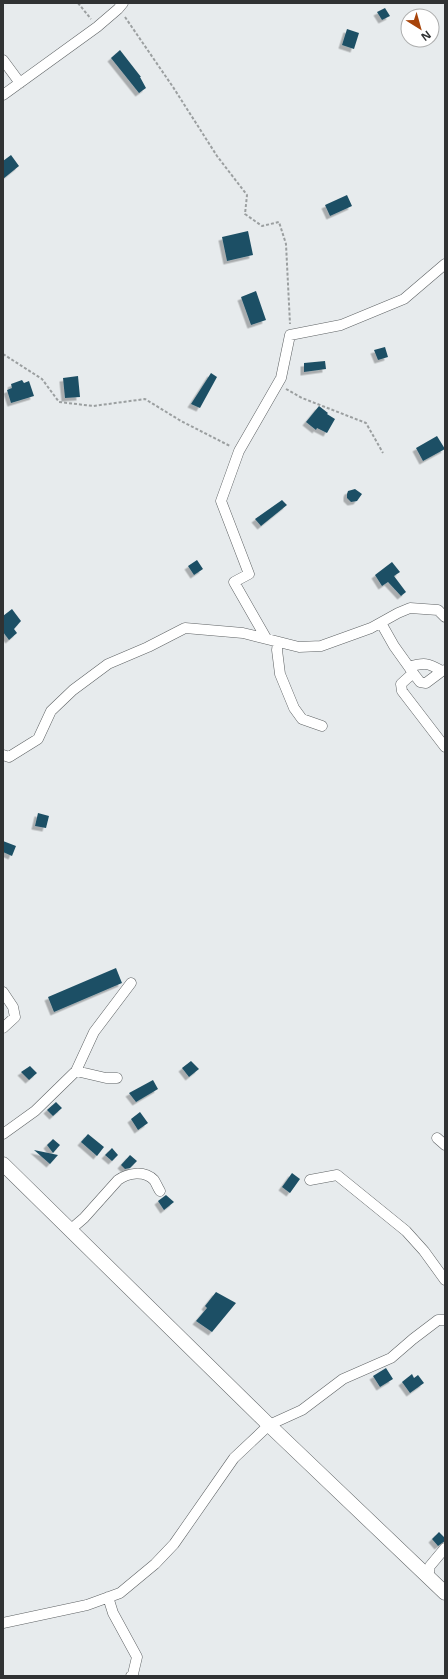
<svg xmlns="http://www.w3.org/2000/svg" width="448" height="1679" viewBox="0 0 448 1679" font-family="'Open Sans',sans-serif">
	<defs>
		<filter id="shadow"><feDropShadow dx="-3.5" dy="3.5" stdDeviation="0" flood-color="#0004"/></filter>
	</defs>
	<rect width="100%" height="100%" fill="#e7ebed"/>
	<path fill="#1f5065" filter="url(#shadow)" d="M385,8L390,16L382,20L377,12Z
		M347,29L359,33L354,49L342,45Z
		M120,50L141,77H140L146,88L139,93L111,58Z
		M11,155L19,166L3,179V161Z
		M347,195L352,206L330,216L325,205Z
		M248,231L253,255L227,261L222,237Z
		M256,291L266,320L251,325L241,297Z
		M385,347L388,357L378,360L374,350Z
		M325,361L326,369L304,372V363Z
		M211,373L217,377L200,408L191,404Z
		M78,376L80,397L65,398L63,378Z
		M22,380L24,383L29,381L34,396L11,403L7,390L12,388L11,384Z
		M319,406L328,413L327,414L335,419L327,433L317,428L316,430L306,422Z
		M437,436L445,449L423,461L416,448Z
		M355,489L362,494L357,501L351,502L347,498V494L348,491Z
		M282,500L287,505L261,526L255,519Z
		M197,560L203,569L194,575L188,566Z
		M392,562L400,572L394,576L406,592L401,596L388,582L382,586L375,575Z
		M12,609L21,621L14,629L17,633L9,640L3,632V616Z
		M38,813L49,816L46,828L35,826Z
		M3,841L16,846L12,856L3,852Z
		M116,968L122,983L54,1012L48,997Z
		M191,1061L199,1069L189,1077L182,1068Z
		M30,1066L37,1073L29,1080L21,1072Z
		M153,1080L158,1089L136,1102L129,1093Z
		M56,1102L62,1108L53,1116L47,1110Z
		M140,1112L148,1123L138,1130L131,1119Z
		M88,1134L104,1147L97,1156L81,1142Z
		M53,1139L60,1145L53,1153L47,1145Z
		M112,1148L118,1155L112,1161L105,1155Z
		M34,1150L58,1155L50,1164Z
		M130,1155L137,1161L130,1168L125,1169L121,1165Z
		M292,1173L300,1179L290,1193L282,1187Z
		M166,1195L174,1202L164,1210L158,1201Z
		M216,1292L236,1303L212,1332L196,1321L207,1308L205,1306Z
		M386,1368L393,1379L380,1387L373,1376Z
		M412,1374L414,1378L418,1375L424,1383L410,1393L402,1382Z
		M439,1532L445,1538V1541L438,1546L432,1539Z"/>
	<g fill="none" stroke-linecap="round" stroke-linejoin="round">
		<g stroke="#5e6264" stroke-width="11">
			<path id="minor" d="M3,60L20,83
				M3,95L97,27L118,9L123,3
				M381,623L394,646L409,667C424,662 428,663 442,671L445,670
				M266,638L234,582L249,574L221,501L239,451L281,378L290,335L341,325L404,299L445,264
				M278,642L277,650L280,674L294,708L302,719L322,726
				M410,669L420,682L426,683L442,671
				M412,674L401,684L402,691L445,747
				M3,755L9,757L38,739L51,711L73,690L108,664L148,647L185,628L243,633L299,647L321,646L371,628L398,613L410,608L438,610L445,617
				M3,992L13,1007L15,1017L3,1028
				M76,1071L106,1078H117
				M3,1134L35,1111L76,1071L94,1032L131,983
				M437,1138L445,1145
				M310,1180L337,1175L406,1231L424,1251L445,1280
				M70,1230L84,1218L118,1180C128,1173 144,1170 154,1180C156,1183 158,1188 160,1191
				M428,1577L430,1566L445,1548
				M108,1597L113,1613L137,1657L133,1674L131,1676
				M3,1623L87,1605L120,1593L155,1564L174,1544L234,1458L269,1425L302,1410L343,1379L391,1358L413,1339L438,1320H445"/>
		</g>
		<g stroke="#5e6264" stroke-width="15">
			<path id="secondary" d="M3,1164L269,1425L445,1593"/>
		</g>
		<path stroke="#9b9fa0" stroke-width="2" stroke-dasharray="3 2" stroke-linecap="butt" d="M78,3L91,19
			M125,17L173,87L217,156L247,195L245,214L262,226L279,222L286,244L290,324
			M3,354L42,379L59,402L93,406L145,399L181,421L230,446
			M286,389L302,398L366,423L383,453"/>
		<use href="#minor" stroke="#fff" stroke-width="10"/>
		<use href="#secondary" stroke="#fff" stroke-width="14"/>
	</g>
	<rect width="448" height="1679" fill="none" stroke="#303233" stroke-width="8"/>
	<g transform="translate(420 28) rotate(143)"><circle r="19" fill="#ffffff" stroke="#acadad"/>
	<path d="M0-3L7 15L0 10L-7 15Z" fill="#a7440a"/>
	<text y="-6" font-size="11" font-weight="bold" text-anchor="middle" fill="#303233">N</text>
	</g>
</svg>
